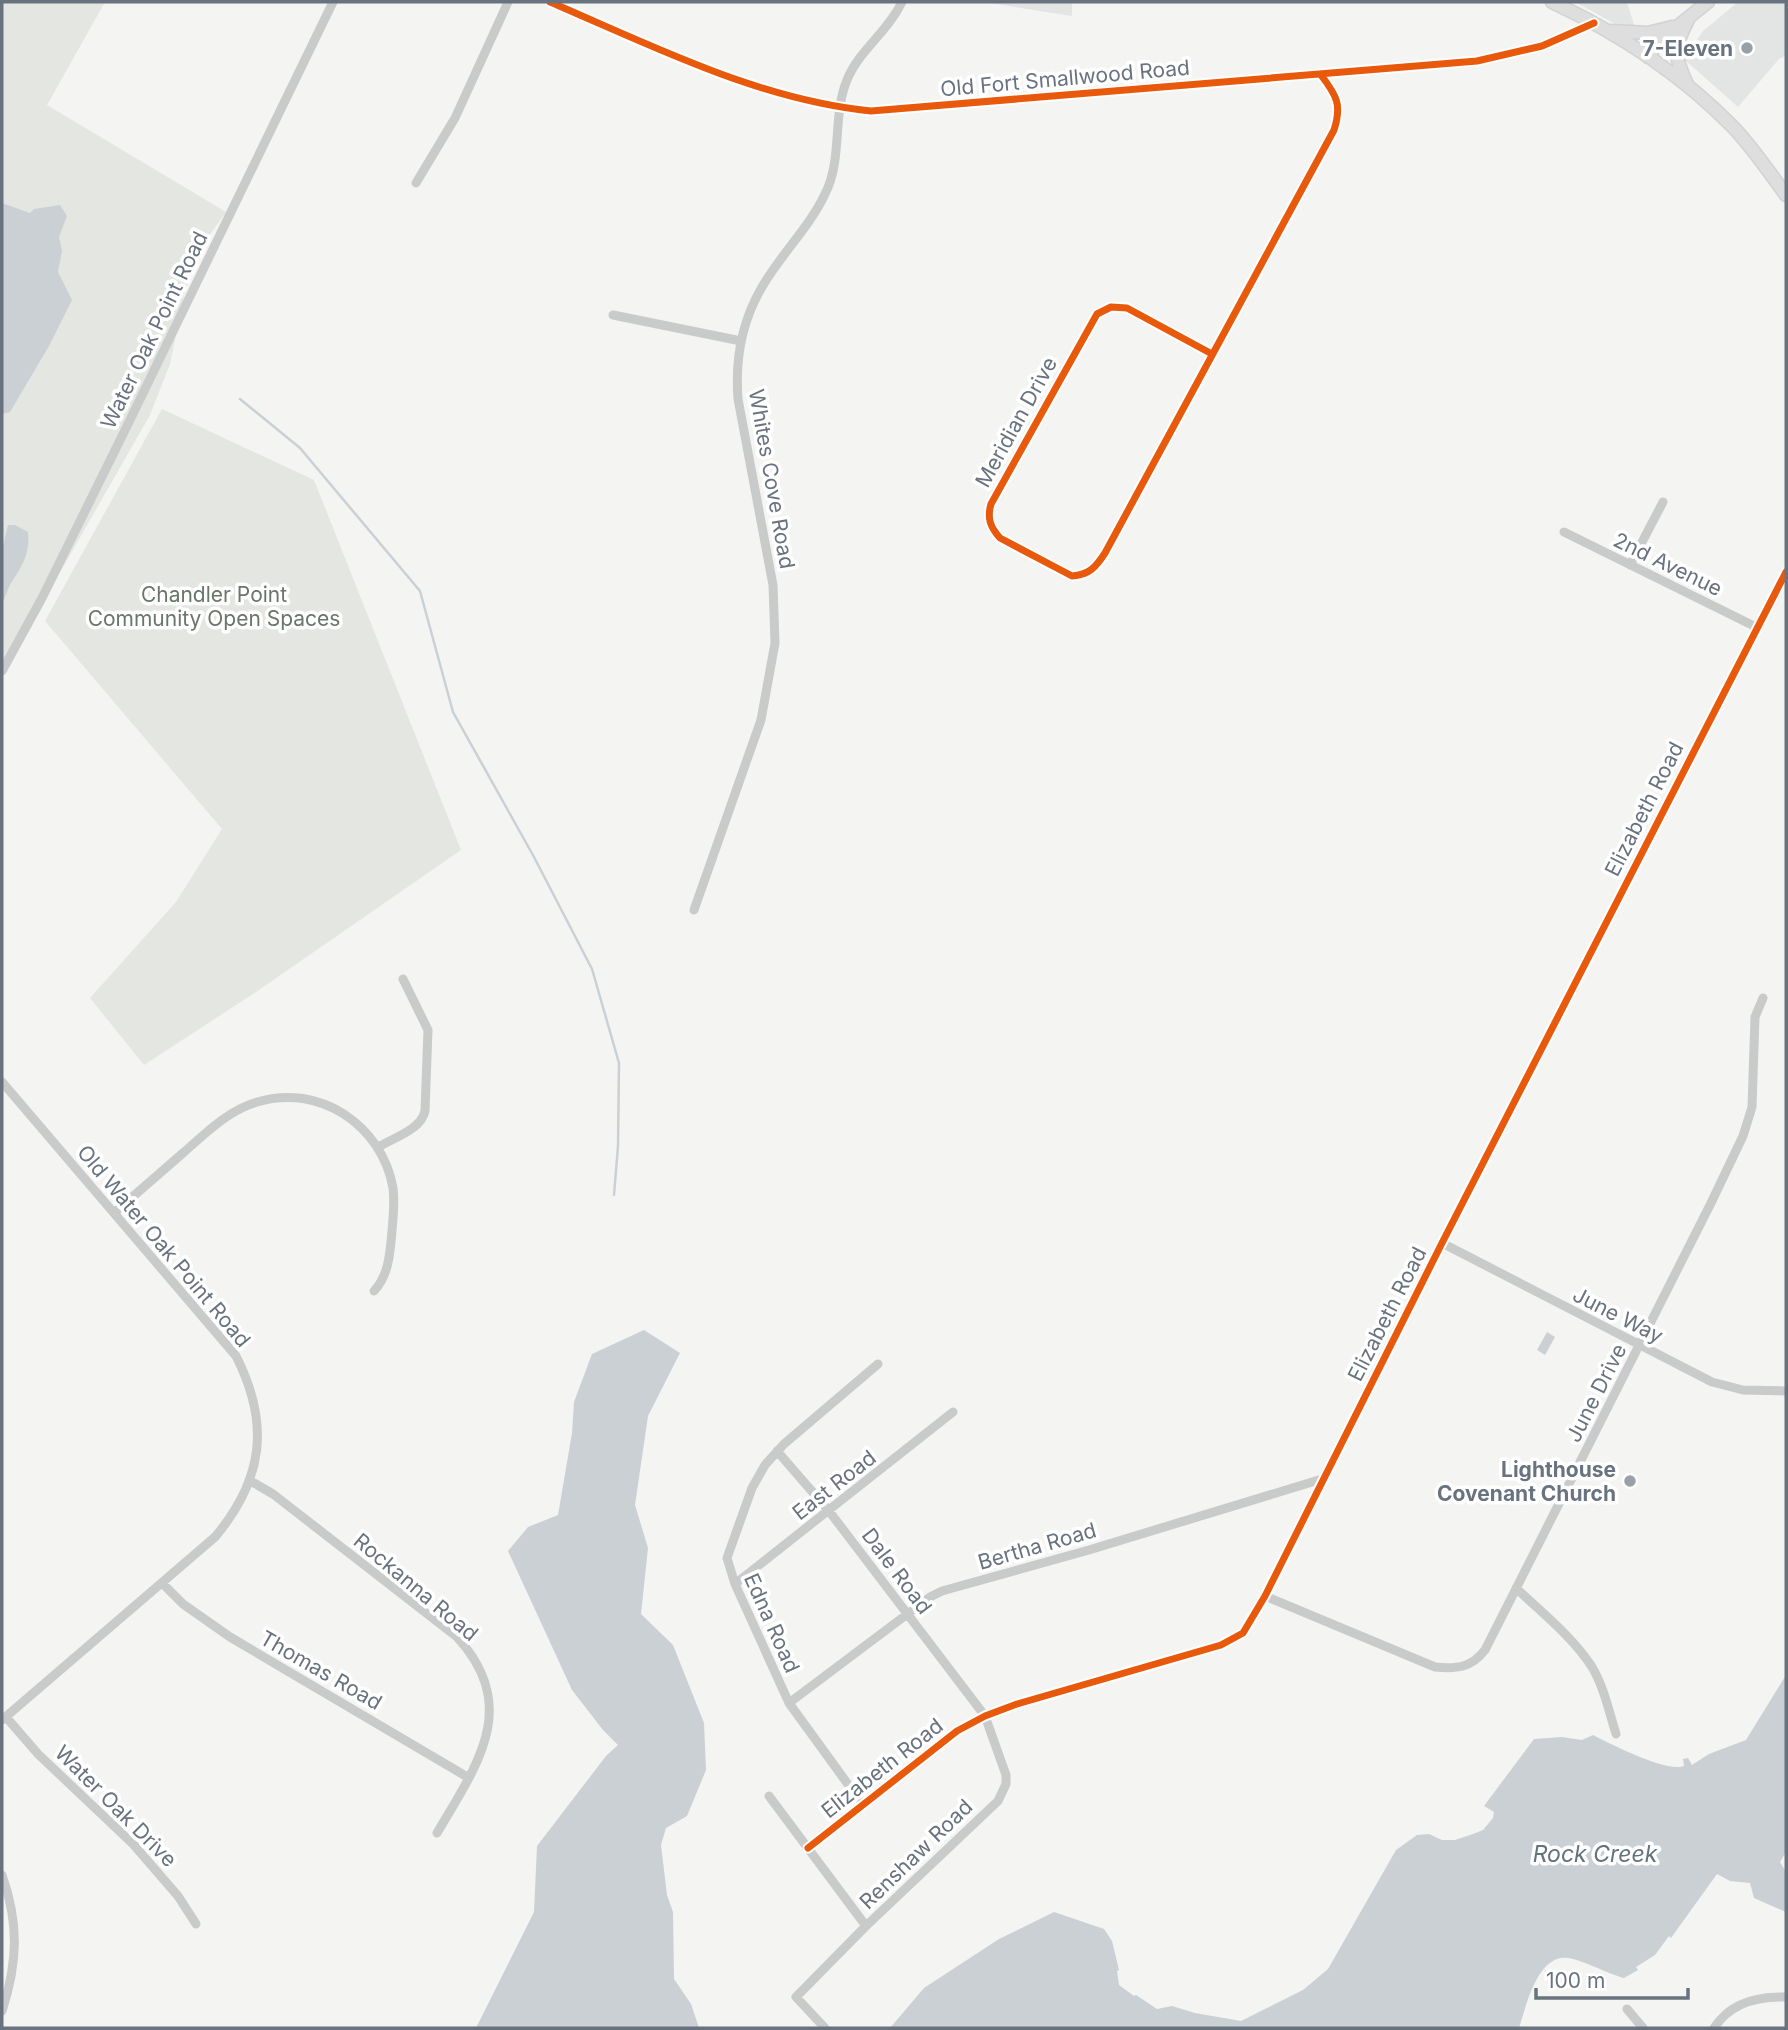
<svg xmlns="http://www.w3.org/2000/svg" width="1788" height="2030" viewBox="0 0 1788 2030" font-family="Inter,sans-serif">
	<rect width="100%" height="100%" fill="#f4f4f3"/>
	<path fill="#e3e4e4" d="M983,2H1072V16Z
		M1575,2H1627L1635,28L1619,26Z
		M1738,2H1786V55L1779,59L1738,107L1684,59L1703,31Z"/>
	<path fill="#e4e6e2" d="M2,2H105L47,105L226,212L204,243L185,291L170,364L150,415L2,674Z
		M162,409L314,480L461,850L256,992L144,1065L90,998L176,902L222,829L45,621Z"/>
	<path fill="#cad0d3" d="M2,203L30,213L34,209L60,205L67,216L59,237L62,251L58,272L72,300L49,346L10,412L2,414Z
		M8,525H15L28,532C30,554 23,565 11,583C7,590 6,597 2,603V550Z
		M644,1330L680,1353L648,1416L635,1505L648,1548L641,1614L673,1645L704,1723L706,1770L687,1816L666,1828L661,1845L667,1895L673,1912L674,1979L691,2004L699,2028H476L534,1912L537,1846L606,1756L618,1745L603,1730L572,1690L508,1551L528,1527L558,1515L572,1433L574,1402L592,1354Z
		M1547,1332L1555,1337L1545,1355L1537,1350Z
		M1786,1675V1852L1780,1862L1786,1872V1912L1754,1898L1750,1883L1730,1881L1717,1874L1671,1938L1669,1936L1655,1955L1636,1967L1638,1970L1624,1978C1608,1974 1583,1960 1568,1958C1537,1954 1526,2007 1519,2028H890L924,1988L999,1939L1054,1912L1104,1929L1112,1941L1119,1970L1117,1971L1119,1985L1134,1996L1136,1995L1157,2009L1172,2006L1195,2013L1241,2021L1303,1990L1328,1969L1396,1850L1417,1835L1429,1834L1442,1840H1455L1473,1834L1483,1830L1493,1818L1494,1812L1484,1806L1534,1739L1562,1737L1582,1740L1593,1735C1611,1744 1667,1773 1684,1766L1683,1759L1688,1758L1692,1765L1709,1754L1746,1740Z"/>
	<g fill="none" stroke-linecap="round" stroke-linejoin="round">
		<path stroke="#cad0d3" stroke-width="2.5" d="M240,399L300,448L420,591L453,712L534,857L592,969L619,1063L618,1146L614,1195"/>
		<g stroke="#d1d2d2" stroke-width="15">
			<path id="secondary" d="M1552,2C1618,33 1682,75 1733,127C1753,148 1769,172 1786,195
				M1611,31L1648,33L1672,27
				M1648,57L1658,42L1708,2
				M1687,84C1674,57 1673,47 1688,20"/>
		</g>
		<path stroke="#c9caca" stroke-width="9" d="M550,2C653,46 759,100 871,111L1477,61L1542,46L1594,23
			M416,183L455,118L508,2
			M613,315L741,341
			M1212,354L1127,308L1111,307L1097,314L991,504C987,518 990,527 1000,538L1072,576C1089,575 1096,567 1105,553L1334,130C1342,105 1337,96 1321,75
			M1564,532L1756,627
			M1630,565L1663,502
			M2,671L42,598L128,424L333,2
			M694,910L761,720L775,643L773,585L738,399C735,360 742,321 762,287C781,254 809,228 825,194C843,159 832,116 847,80C859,50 887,33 902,2
			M2,1082L236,1356C270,1423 264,1479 215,1537L2,1720
			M378,1147C393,1138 421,1130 425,1111L428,1030L403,979
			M114,1213C137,1193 160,1173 183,1153C206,1133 227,1111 257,1102C319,1083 382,1125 393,1188C395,1202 393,1217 392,1231C390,1253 389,1275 374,1291
			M1442,1243L1712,1382L1743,1390L1786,1391
			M777,1451L829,1511L985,1716L1006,1775V1784L998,1801L866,1926L796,1997L825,2028
			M249,1480L273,1494L457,1637C521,1707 477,1765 437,1833
			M162,1583L183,1604L230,1637L469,1778
			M735,1584L953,1412
			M1516,1588C1542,1613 1573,1637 1592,1667C1604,1687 1609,1712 1616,1734
			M1265,1596L1435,1667C1457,1669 1471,1668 1485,1650L1711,1203L1743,1136L1752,1107L1755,1017L1763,998
			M789,1703L930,1597L942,1591L1089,1550L1322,1479
			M6,1717L38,1754L133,1844L178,1896L196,1924
			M769,1796L866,1926
			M863,1805L789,1703L735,1584L727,1558L752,1488L765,1465L784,1444L878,1364
			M808,1848L957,1731L985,1716L1017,1704L1221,1645L1243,1633L1265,1596L1442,1243L1786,572
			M2,1875C19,1923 18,1962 2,2011
			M1627,2009L1643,2028
			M1714,2028C1730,2003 1758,1996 1786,1997"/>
		<use href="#secondary" stroke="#dededf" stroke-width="12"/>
		<g stroke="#fff" stroke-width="11">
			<path id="cycleway" d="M550,2C653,46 759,100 871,111L1477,61L1542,46L1594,23
				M1212,354L1127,308L1111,307L1097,314L991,504C987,518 990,527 1000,538L1072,576C1089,575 1096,567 1105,553L1334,130C1342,105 1337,96 1321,75
				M808,1848L957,1731L985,1716L1017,1704L1221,1645L1243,1633L1265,1596L1442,1243L1786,572"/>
		</g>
		<use href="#cycleway" stroke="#e8590c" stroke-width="7"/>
	</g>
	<g fill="#99a0a8" stroke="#fff" stroke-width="2.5">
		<circle cx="1747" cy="48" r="7"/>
		<circle cx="1630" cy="1481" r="7"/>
	</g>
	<g text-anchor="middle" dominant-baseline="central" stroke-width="7" stroke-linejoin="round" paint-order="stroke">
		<g font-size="21" font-weight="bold" fill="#68737f" stroke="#fff" text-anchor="end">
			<text x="1733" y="48">7-Eleven</text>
			<text x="1616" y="1469">Lighthouse<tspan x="1616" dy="24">Covenant Church</tspan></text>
		</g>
		<g font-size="21" fill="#68737f" stroke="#fff">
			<text transform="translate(1065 78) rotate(-5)">Old Fort Smallwood Road</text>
			<text transform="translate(154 330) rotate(-64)">Water Oak Point Road</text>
			<text transform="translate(1016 422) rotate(-61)">Meridian Drive</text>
			<text transform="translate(772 479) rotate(80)">Whites Cove Road</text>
			<text transform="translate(1668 564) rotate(26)">2nd Avenue</text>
			<text transform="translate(1644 809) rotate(-63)">Elizabeth Road</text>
			<text transform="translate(164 1246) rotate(50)">Old Water Oak Point Road</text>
			<text transform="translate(1387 1314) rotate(-63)">Elizabeth Road</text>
			<text transform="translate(1618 1315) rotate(27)">June Way</text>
			<text transform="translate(1596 1393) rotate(-63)">June Drive</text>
			<text transform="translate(834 1485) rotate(-38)">East Road</text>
			<text transform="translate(1037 1546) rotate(-16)">Bertha Road</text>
			<text transform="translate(897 1571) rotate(53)">Dale Road</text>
			<text transform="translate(416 1587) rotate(40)">Rockanna Road</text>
			<text transform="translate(772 1623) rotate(66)">Edna Road</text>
			<text transform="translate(321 1670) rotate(30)">Thomas Road</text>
			<text transform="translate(882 1768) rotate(-38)">Elizabeth Road</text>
			<text transform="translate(116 1806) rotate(45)">Water Oak Drive</text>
			<text transform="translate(916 1854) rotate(-44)">Renshaw Road</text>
		</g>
		<g font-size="21" fill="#687766" stroke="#fff">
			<text x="214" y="594">Chandler Point<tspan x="214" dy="24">Community Open Spaces</tspan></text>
		</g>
		<g font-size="23" font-style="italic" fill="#63737c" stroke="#fff">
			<text x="1595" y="1854">Rock Creek</text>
		</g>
	</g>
	<rect width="1788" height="2030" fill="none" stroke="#68737f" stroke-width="7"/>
	<path d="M1536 1988v10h152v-10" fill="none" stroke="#68737f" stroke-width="3.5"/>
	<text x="1546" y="1988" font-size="21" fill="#68737f" stroke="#ffffff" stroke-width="5" paint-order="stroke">100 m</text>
</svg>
